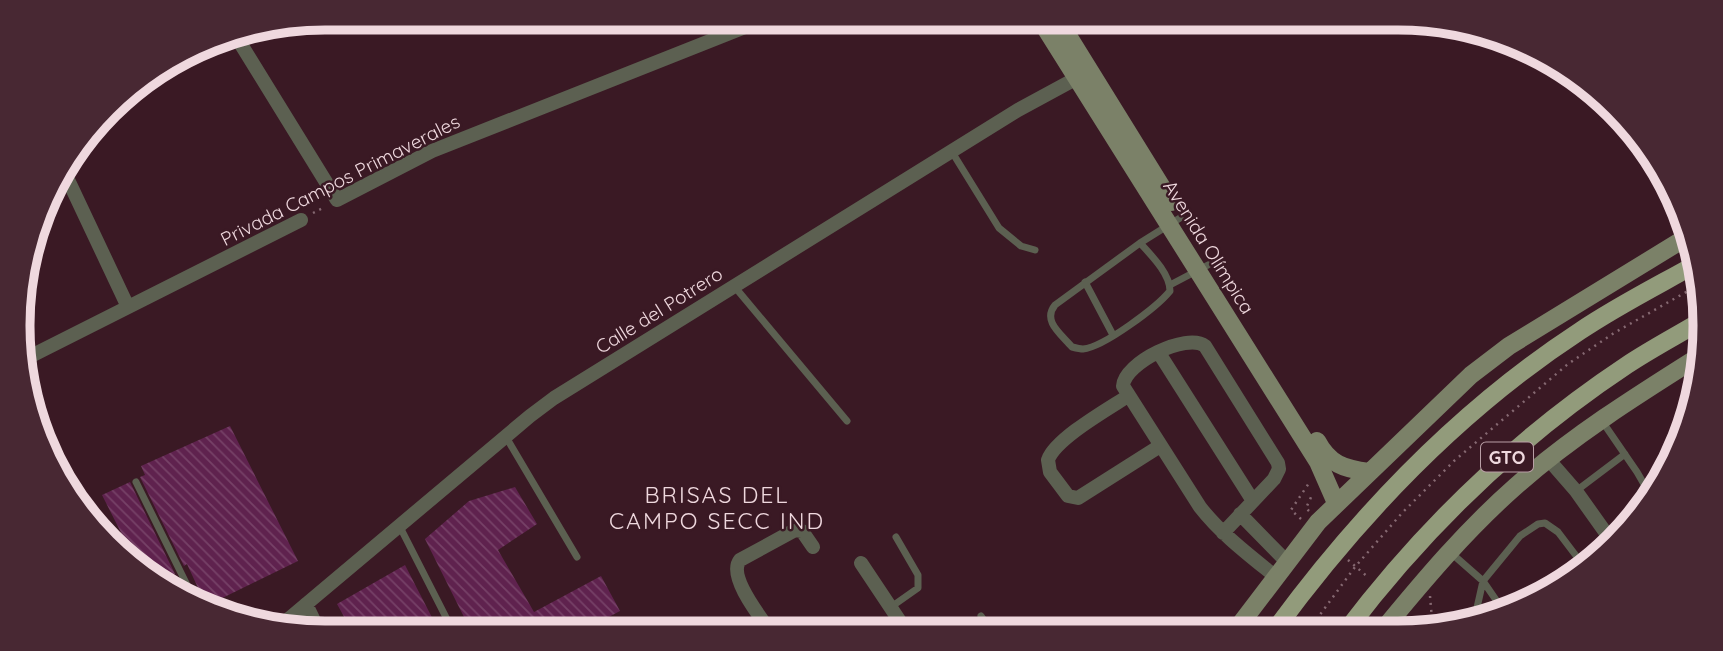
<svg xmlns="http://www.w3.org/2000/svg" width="1723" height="651" viewBox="0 0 1723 651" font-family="Quicksand,sans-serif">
	<defs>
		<pattern id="building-back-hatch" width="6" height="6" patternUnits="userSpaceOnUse" patternTransform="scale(1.75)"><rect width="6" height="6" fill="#5f224e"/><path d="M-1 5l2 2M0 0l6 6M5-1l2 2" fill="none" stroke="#764167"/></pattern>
	</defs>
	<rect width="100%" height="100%" fill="#3a1924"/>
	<path fill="url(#building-back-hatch)" d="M230,426L298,561L208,605L205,603L187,564L184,566L140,477L145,475L141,466Z
		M130,482L175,574L163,582L141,572L102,495Z
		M515,487L537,524L498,550L534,612L601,576L620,611L605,619L614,633H472L425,539L469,501Z
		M405,565L440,633H353L337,604Z"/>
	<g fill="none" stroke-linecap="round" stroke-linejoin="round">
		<path stroke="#866972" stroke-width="2.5" stroke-dasharray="2 5" stroke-linecap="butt" d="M313,213L325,207
			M1309,511L1306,508L1313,493
			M1301,519L1291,510L1309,483
			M1348,560L1369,578
			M1430,596L1433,631
			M1414,617L1423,625L1420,631
			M1308,631L1355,567L1402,513L1454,461L1568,364L1614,333L1702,283"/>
		<path stroke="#5c6051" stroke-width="7" d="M952,152L999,228L1021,246L1035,250
			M1140,243C1152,256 1170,274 1170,291C1157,307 1104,347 1083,349C1080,349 1076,348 1072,347C1061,334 1042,321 1055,305Z
			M1140,243L1180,218
			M1085,282L1113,335
			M1170,285L1208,265
			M734,286L847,421
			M1602,421L1637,472L1652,498
			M506,437L577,557
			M136,482L193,597
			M1576,491L1625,454
			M400,527L454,633
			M1450,552L1483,581L1505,613
			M891,607L918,588V575L896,537
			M981,616L992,632
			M1474,621L1483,581L1520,536L1538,524L1545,523L1558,532L1577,557L1582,569"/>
		<path stroke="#5c6051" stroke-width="14" d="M234,33L337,200L432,151L768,18
			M62,167L128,307
			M1159,353L1253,501
			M23,360L301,220
			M1128,396C1108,409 1055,439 1048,460L1050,472L1068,496L1078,498L1160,446
			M1549,460L1576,491L1613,543
			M1240,514L1287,562
			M1223,533L1274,479L1279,469L1278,463L1205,346C1187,332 1124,363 1123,386L1200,507C1221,534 1249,555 1276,577
			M861,563L907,632
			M306,604L320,633
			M279,627L530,416L554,398L1018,110L1077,78L1085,71
			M771,632C761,618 727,576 740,560L795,530L802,531L813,547"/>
		<path stroke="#7b8168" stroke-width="18" d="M1039,18L1318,462L1336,503
			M1057,18L1171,202
			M1317,441C1329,464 1344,469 1369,472
			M1235,631L1318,522L1471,375L1509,346L1687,237
			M1382,631C1424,580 1466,530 1516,486C1571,437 1636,396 1698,357"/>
		<path stroke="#929b7b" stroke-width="18" d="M1274,631C1359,515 1459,410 1580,331C1617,306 1657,286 1696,264
			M1346,631C1424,528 1520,436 1627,365C1651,349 1676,336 1701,321"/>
	</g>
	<g text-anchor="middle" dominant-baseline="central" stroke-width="5" stroke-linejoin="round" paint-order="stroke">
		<rect fill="#3a1924" stroke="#b99fa6" stroke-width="2" x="1481" y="442.5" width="52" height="29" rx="5"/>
		<g font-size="18" font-weight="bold" fill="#efd8de">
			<text x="1507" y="457">GTO</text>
		</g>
		<g font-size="19" fill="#efd8de" stroke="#3a1924">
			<text transform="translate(340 180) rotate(-27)">Privada Campos Primaverales</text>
			<text transform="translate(1209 247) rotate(58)">Avenida Olímpica</text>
			<text transform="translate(659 310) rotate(-32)">Calle del Potrero</text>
		</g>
		<g font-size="23" letter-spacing="2" fill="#efd8de" stroke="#3a1924">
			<text x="717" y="494">BRISAS DEL<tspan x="717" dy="26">CAMPO SECC IND</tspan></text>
		</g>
	</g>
	<path d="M0 0H1723V651H0ZM325 30H1398A295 295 0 0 1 1693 325V326A295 295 0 0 1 1398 621H325A295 295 0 0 1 30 326V325A295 295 0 0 1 325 30Z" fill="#482833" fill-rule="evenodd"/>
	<path fill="none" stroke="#efd8de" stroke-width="9" d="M325 30H1398A295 295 0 0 1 1693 325V326A295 295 0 0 1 1398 621H325A295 295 0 0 1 30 326V325A295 295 0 0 1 325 30Z"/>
</svg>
